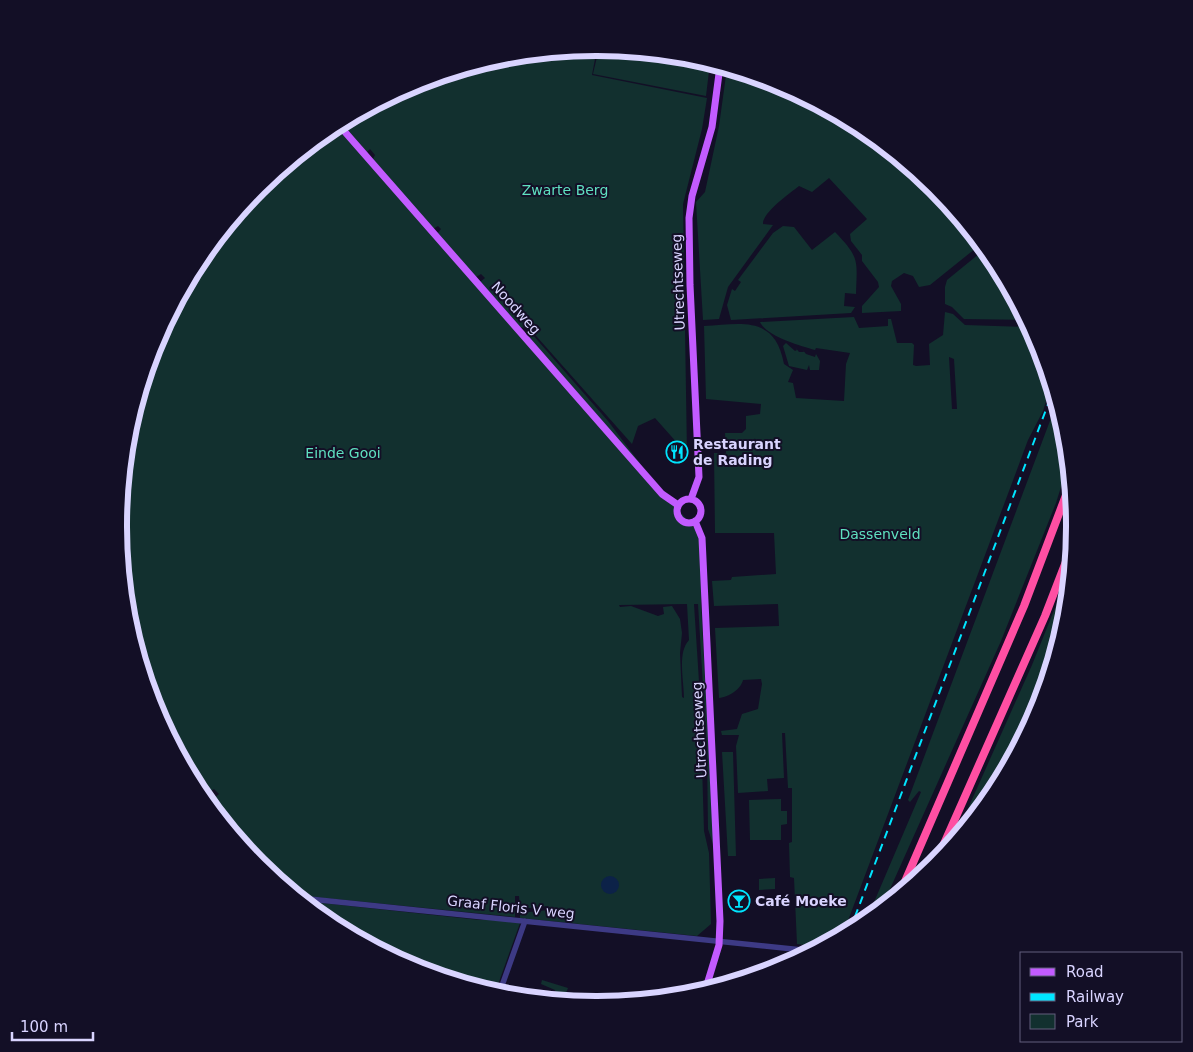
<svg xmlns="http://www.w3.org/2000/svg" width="1193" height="1052" viewBox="0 0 1193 1052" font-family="'DejaVu Sans',sans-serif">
	<rect width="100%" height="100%" fill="#130f26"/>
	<path fill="#12302f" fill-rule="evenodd" d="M597,48L592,75L707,98L702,129L683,204L687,454L655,418L638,426L632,444L530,329L520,327L480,282L485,278L481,274L476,277L437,234L441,229L438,226L433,229L373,159L375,155L370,149L367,152L341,122L414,84L503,57Z
		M599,48L690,57L710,63L706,96L593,74Z
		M727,68L780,84L863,128L935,188L981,244L930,285L919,287L913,276L904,273L892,281L891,286L901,304V311L862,313V306L879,287L878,282L862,261V255L851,241L850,234L867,219L829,178L812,192L799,186C790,193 762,213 763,224L773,225L728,287L719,319L703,320L696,202L705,192L719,126Z
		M338,124L705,540L701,604L714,847L708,829L707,753L698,604H694L700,697L704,831L709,853L711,924L697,936L520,918V913L548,910V906L520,909L519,896H515V917L295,895L258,864L208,803L219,794L214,789L203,797L198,792L154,709L127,619L118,526L127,432L155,343L199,260L258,187ZM687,604L689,640C677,653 684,681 684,698L682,697L680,653L682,633L680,619L672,606L663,607L664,614L658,616L631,606L620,607L619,605Z
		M783,226L794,227L812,250L835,232C860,258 857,260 856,294L845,293L844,306L855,307L851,313L731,320L727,305L732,289L735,291L741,282L738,280L773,233Z
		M985,249L995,260L1026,320L964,319L952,307L945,304V287L947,280Z
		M945,312L953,314L965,325L1030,327L1039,343L1051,385L1043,411L1028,440L1012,483L843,934L820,947L797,944L794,878L790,877L789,843L792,842V788H788L785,733H782L784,778L767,779L768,791L738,793L736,746L739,735H722L721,731L737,729L742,714L758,709L762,684L761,679L743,680C741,689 729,697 719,698L715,628L779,626L778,604L714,606L712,581L731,580L732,577L776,574L774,533H715L714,453H726L725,433H742L746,429V416L760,414L761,404L706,399L704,326C742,324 775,315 784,364L793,370L788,382L793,383L796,398L844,401L846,364L850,353L816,348L815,350C800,346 766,336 760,322L854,317L859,328L888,326V319H891L897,343H912L914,345L913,365L916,366L930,365L929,344L943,335ZM949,357L954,359L957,409H952Z
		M532,334L608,421L645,470L529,337Z
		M786,343L795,351L797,350L795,347L799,352H804L802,349L806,354L815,357L816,354L820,361L819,370H810L809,365L807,370L789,366L783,346Z
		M1057,402L1066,433L1069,461L1056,503L1001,641L882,907L866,921L921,792L919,791L910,802L908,800Z
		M1071,568L1066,620L1038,709L994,792L953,842L1032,665Z
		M722,752H733L736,856H728Z
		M781,799V811H787V824L781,825V840H750L749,800Z
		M775,878V889L759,890V879Z
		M303,901L480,920L496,919L520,923L495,993L413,968L330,924Z
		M542,980L568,988L563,1001H557L555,990L541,984Z"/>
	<path fill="#0c2248" d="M601 885a9 9 0 1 1 18 0a9 9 0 1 1-18 0Z"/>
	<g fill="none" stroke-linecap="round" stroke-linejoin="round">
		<path stroke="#3d3a85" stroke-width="5.5" d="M300,898L812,951
			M499,994L525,921"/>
		<path stroke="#c25bff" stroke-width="7" d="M338,124L662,494L678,505
			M691,499L699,477L690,285L689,218L692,196L712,127L720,66
			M677 511a12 12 0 1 1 24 0a12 12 0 1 1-24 0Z
			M695,521L702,538L720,921L719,945L705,991"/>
		<path stroke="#ff4fa3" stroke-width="8" d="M935,864L1045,616L1074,541
			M900,893L1024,606L1071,482"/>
		<path stroke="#00e5ff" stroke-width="2" stroke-dasharray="8 6" stroke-linecap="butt" d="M850,930L1053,391"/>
	</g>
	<defs>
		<g id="restaurant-ring" transform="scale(1.125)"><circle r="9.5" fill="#130f26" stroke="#00e5ff" stroke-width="1.5"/><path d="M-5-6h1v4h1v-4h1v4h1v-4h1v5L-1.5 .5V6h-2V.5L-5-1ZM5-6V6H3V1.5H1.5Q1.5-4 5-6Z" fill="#00e5ff"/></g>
		<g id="bar-ring" transform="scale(1.125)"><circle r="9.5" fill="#130f26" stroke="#00e5ff" stroke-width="1.5"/><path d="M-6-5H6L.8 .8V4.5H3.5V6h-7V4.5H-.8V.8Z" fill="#00e5ff"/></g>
	</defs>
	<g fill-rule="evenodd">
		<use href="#restaurant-ring" x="677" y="452"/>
		<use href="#bar-ring" x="739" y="901"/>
	</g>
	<g text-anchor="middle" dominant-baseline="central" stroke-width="4" stroke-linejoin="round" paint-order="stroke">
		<g font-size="14" fill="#5fe0c0" stroke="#130f26">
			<text x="565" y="190">Zwarte Berg</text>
			<text x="343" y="453">Einde Gooi</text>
			<text x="880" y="534">Dassenveld</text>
		</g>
		<g font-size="14" fill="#d9d4ff" stroke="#130f26">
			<text transform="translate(678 282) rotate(-92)">Utrechtseweg</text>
			<text transform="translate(516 308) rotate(48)">Noodweg</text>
			<text transform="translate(699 730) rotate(-93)">Utrechtseweg</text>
			<text transform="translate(511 907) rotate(6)">Graaf Floris V weg</text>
		</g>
		<g font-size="14" font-weight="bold" fill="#d9d4ff" stroke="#130f26" text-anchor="start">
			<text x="693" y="444">Restaurant<tspan x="693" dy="16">de Rading</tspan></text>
			<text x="755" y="901">Café Moeke</text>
		</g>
	</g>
	<path d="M0 0H1193V1052H0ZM596 56H597A469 469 0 0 1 1066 525V527A469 469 0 0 1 597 996H596A469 469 0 0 1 127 527V525A469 469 0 0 1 596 56Z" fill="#130f26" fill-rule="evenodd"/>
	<path fill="none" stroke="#d9d4ff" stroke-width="6" d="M596 56H597A469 469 0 0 1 1066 525V527A469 469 0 0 1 597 996H596A469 469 0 0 1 127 527V525A469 469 0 0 1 596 56Z"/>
	<rect x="1020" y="952" width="162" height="90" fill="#130f26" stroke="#625e7d"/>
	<rect x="1030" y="968" width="25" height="8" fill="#c25bff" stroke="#625e7d"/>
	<text x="1066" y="977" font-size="15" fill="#d9d4ff">Road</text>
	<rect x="1030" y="993" width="25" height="8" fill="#00e5ff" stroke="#625e7d"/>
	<text x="1066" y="1002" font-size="15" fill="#d9d4ff">Railway</text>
	<rect x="1030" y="1014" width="25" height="15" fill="#12302f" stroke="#625e7d"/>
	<text x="1066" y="1027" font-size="15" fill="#d9d4ff">Park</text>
	<path d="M12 1032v8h81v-8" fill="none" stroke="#d9d4ff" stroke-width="2.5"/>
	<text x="20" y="1032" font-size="15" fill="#d9d4ff" stroke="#130f26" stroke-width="4" paint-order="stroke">100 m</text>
</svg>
